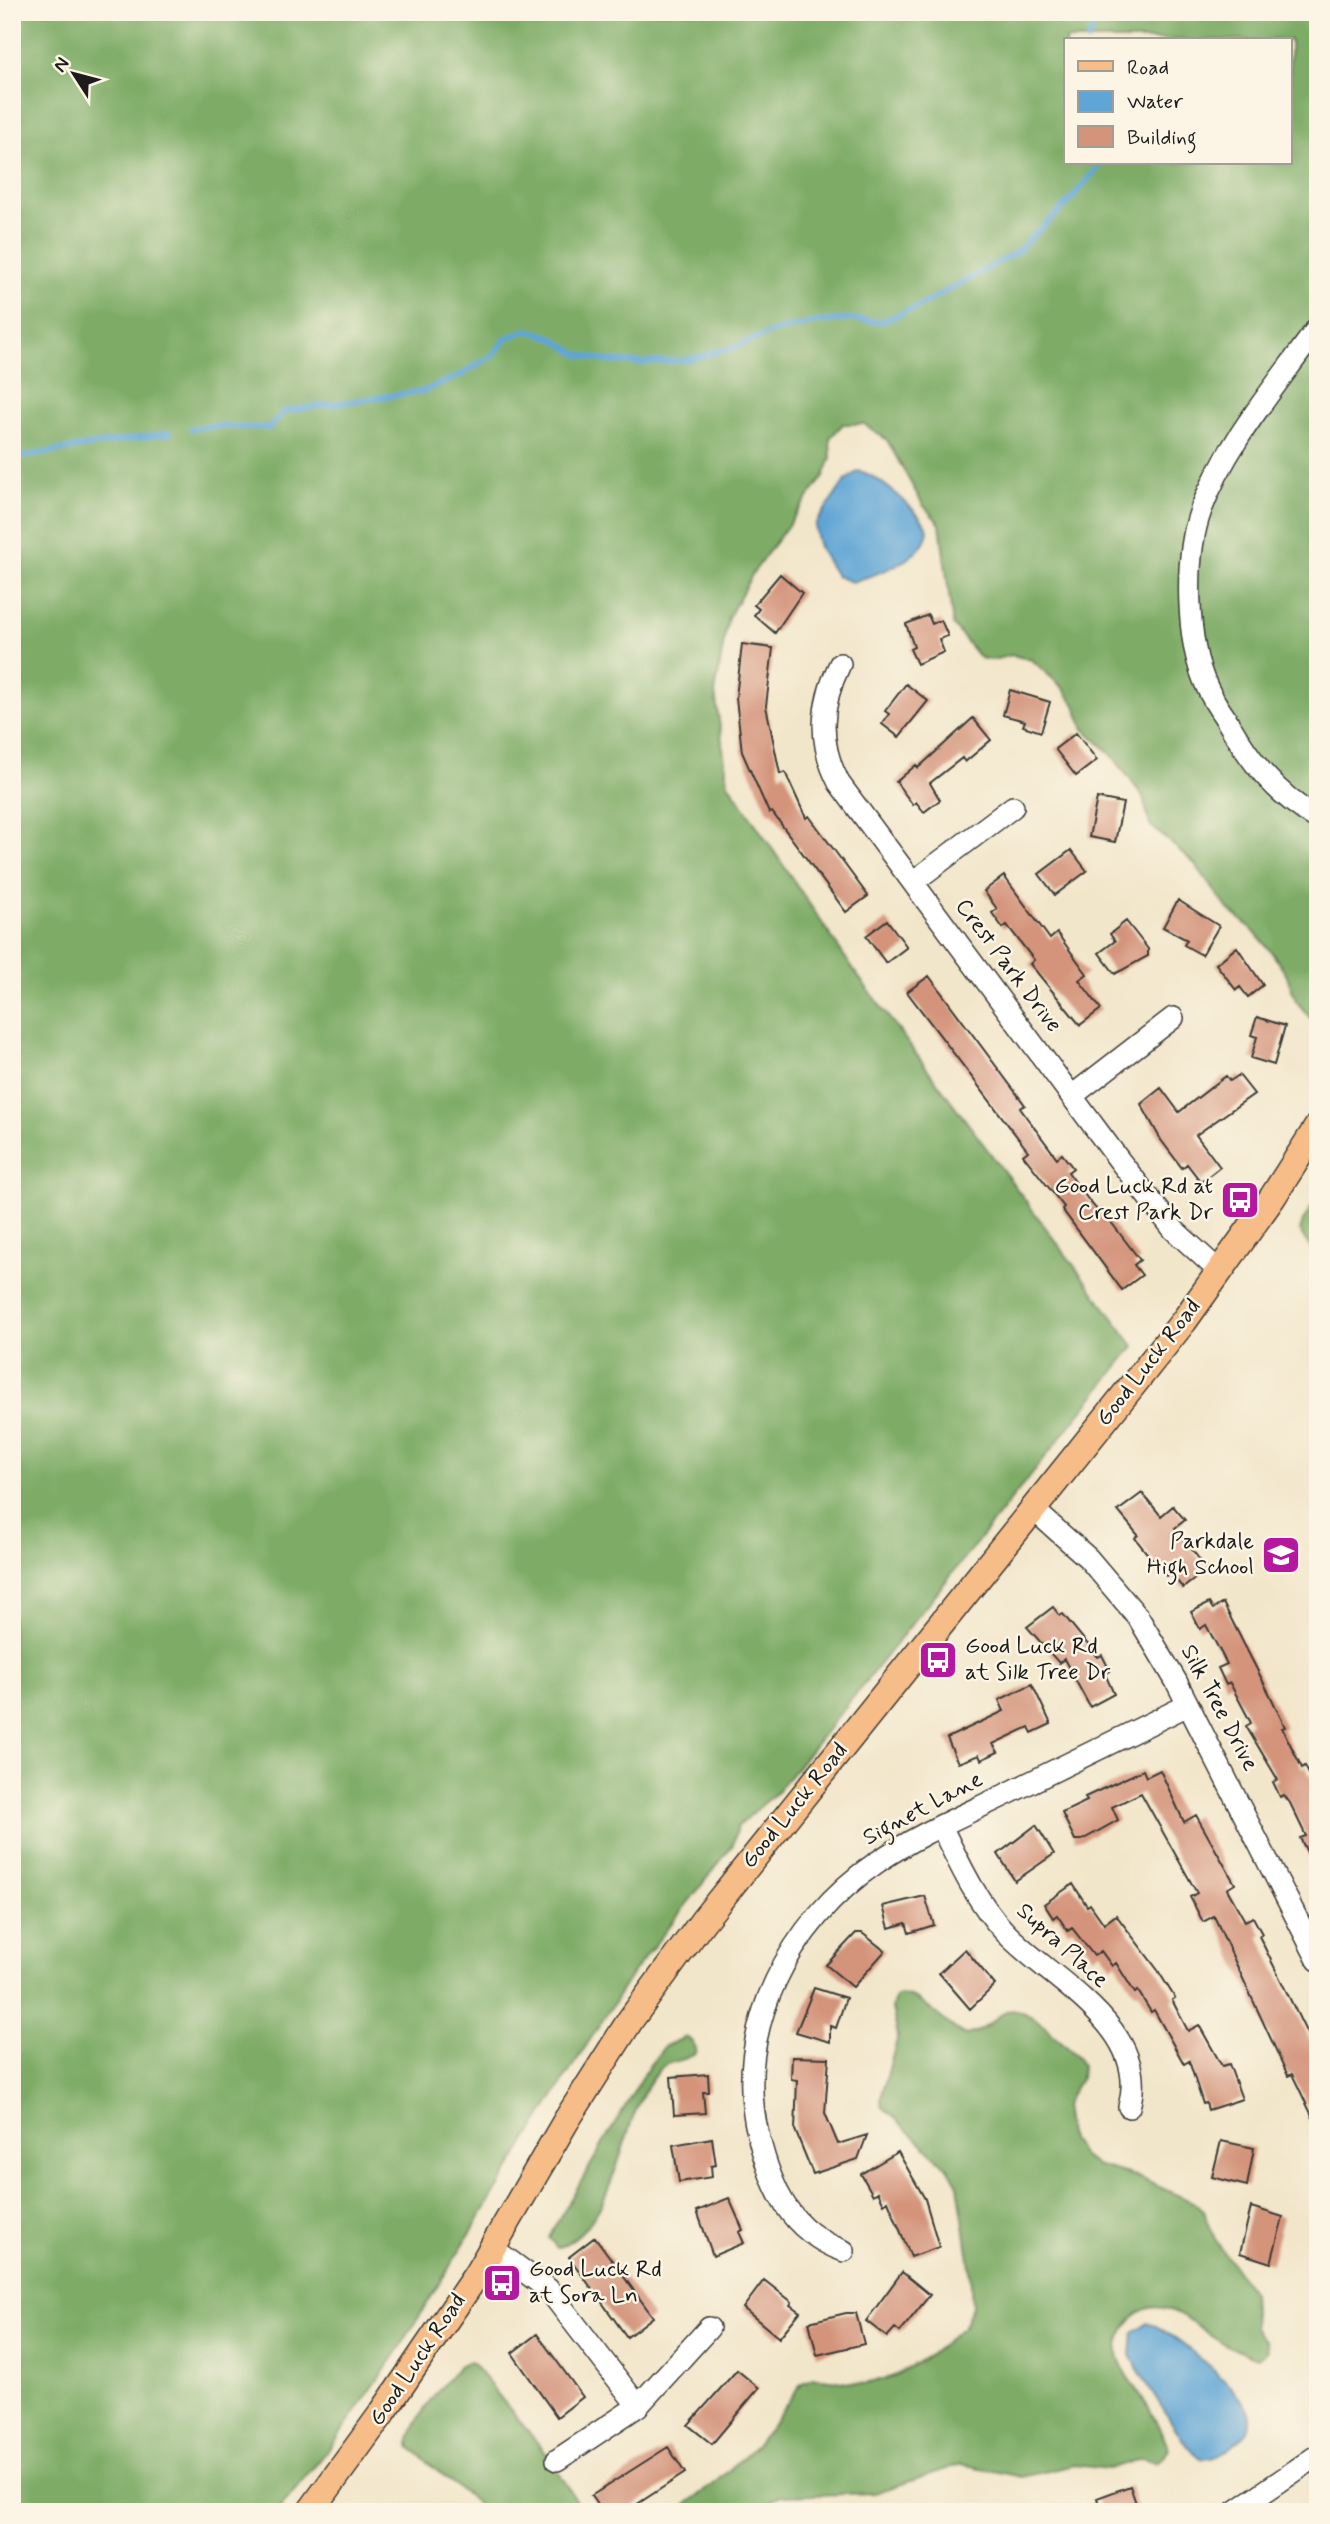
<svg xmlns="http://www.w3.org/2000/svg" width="1330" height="2524" viewBox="0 0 1330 2524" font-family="Mynerve,sans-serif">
	<rect width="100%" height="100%" fill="#fcf5e5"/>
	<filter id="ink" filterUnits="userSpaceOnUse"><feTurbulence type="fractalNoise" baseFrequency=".0143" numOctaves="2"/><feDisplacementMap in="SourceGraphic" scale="14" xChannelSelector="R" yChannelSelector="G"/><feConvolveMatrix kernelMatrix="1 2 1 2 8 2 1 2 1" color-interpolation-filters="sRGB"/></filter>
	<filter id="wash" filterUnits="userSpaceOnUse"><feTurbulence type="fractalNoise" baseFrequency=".00686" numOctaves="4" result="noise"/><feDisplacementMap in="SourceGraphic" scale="28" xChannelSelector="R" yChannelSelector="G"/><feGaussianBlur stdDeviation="1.57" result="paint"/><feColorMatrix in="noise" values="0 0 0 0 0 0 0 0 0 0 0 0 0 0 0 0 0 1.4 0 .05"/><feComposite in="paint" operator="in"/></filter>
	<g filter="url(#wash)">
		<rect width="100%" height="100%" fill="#f2e6ca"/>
		<path fill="#7eac66" stroke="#4d6441" stroke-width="2" fill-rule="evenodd" d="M12,12H1318V1027L1296,1001L1287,976L1273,954L1251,928L1228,909L1195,864L1150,825L1143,797L1112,755L1084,729L1075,705L1063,688L1032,660L1012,655L992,660L980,658L953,625L940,524L923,505L887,440L864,424H843L830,438L831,458L824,476L753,573L728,618L715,693L728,783L855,972L1134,1346L778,1791L738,1826L733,1845L635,1970L566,2077L398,2351L333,2444L277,2512H12ZM1066,40H1290V163H1066Z
			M1318,1197V1280L1311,1249L1300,1231L1303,1221Z
			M900,1995C926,1997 943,2025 966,2035L979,2031L1006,2011L1017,2010L1035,2018L1077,2056L1082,2066L1081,2078L1064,2105L1068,2135L1083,2157L1096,2165L1135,2176L1193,2202L1204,2211L1215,2239L1252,2292L1254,2327L1266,2342L1267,2351L1258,2358C1243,2353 1227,2347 1214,2338C1198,2327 1182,2312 1163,2308C1150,2305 1138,2311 1130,2321C1100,2355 1133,2381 1150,2410C1157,2422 1163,2436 1169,2448L1164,2457L1156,2462L1142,2458L1108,2469L1075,2465L1022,2477L961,2464L875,2493L781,2496L750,2512H676L718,2481L759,2442L802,2383L813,2378L866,2384L894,2376L930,2355L964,2326L972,2306L970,2266L958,2185L949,2169L882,2106L881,2098L898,2036L892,2008L895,1998Z
			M686,2037L693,2042L696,2053C684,2063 668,2059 658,2071C616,2121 623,2220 557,2248L549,2238L553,2229L649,2066L665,2046Z
			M467,2362L472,2363L546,2453L583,2512H487L411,2448C402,2429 446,2382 459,2366Z"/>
		<path fill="#5fa5d5" stroke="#3e6078" stroke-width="2" d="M858,471C876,473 921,513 928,530C925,560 876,574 852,582L836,576C827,560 812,543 816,523L845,481Z
			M1148,2322C1171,2331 1247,2393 1250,2417C1251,2430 1244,2437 1235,2444C1225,2452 1215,2461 1201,2458L1186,2445L1139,2371L1131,2355L1133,2332Z"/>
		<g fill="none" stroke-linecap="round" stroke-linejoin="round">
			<path stroke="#5fa5d5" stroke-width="6" d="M1088,40L1099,12
				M191,429L212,426L269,428L285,411L424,391L461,375L492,356L507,338L527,330L551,337L577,354L607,361L641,363L687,360L735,347L775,331L818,322L849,319L880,322L918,307L1015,253L1068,203L1101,163
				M12,458L170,433"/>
		</g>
		<g id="blocks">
			<path fill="#d4947b" d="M780,574L802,593L775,633L754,615L759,609L754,605Z
				M928,615L932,624L941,620L948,636L939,639L944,652L917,664L910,649L914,647L906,624Z
				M742,644L773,648L766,706L780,774L785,772L806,818L809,816L868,896L846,912L772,812L769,813L742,752L736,698Z
				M906,684L928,701L899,737L882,724L889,714L885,711Z
				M1010,690L1050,702L1041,732L1023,726L1025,721L1003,715Z
				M973,718L991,740L965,762L962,758L930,783L940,800L924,812L916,802L913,805L896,782L916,765L918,768Z
				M1076,733L1097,760L1076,776L1055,749Z
				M1097,798L1123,803L1115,842L1089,837Z
				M1071,850L1087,871L1055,895L1039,874Z
				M1004,876L1050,939L1057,933L1087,974L1079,980L1101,1009L1080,1025L1030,964L1034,960L1007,925L1003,928L992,913L997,909L984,891Z
				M1178,900L1219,926L1202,955L1184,945L1187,940L1163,927Z
				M887,920L907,947L886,963L866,936Z
				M1126,921L1148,949V956L1115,974L1099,953L1115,941L1110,934Z
				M1237,947L1263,985L1248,997L1240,987L1236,990L1216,964Z
				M929,976L1025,1105L1020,1108L1027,1118L1057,1158L1062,1154L1073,1168L1068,1172L1090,1202L1098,1211L1101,1209L1140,1260L1134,1265L1142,1275L1122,1290L1062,1209L1064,1207L1023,1155L1028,1151L907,992Z
				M1257,1017L1285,1026L1274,1065L1251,1058L1257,1037L1251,1035Z
				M1239,1075L1254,1094L1196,1135L1220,1167L1201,1182L1187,1164L1182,1168L1161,1140L1141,1104L1161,1088L1179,1112L1226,1076L1230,1081Z
				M1142,1493L1161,1516L1173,1506L1185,1520L1175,1528L1207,1569L1183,1588L1170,1573L1166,1576L1146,1552L1135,1538L1138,1535L1118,1511Z
				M1209,1603L1213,1609L1223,1603L1271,1697L1285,1727L1282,1728L1302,1768L1305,1766L1318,1791V1874L1300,1838L1306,1836L1290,1803L1284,1795L1280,1797L1273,1782L1278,1780L1246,1726L1251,1723L1230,1683L1226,1685L1218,1668L1227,1664L1206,1625L1200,1629L1191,1612Z
				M1053,1607L1060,1616L1063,1614L1098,1657L1102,1655L1110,1671L1105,1674L1114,1694L1090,1707L1064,1659L1059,1663L1027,1627Z
				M1032,1684L1051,1724L1032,1733L1029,1727L993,1744L998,1752L981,1760L979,1755L958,1763L947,1738L1004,1711L999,1700Z
				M1143,1770L1146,1777L1160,1770L1184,1822L1196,1815L1235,1884L1227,1889L1245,1921L1253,1917L1262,1934L1259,1936L1318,2056V2128L1292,2074L1288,2076L1214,1916L1203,1922L1190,1897L1197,1893L1141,1793L1112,1807L1118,1820L1082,1840H1075L1062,1813L1087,1801L1085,1797Z
				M1036,1825L1054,1854L1015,1881L998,1854Z
				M1073,1884L1087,1906L1090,1904L1104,1924L1116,1915L1157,1969L1175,1998L1172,2000L1188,2031L1199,2025L1222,2066L1229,2064L1242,2099L1208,2110L1206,2103L1203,2104L1189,2061L1184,2064L1154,2010L1151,2012L1138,1991L1135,1993L1116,1963L1112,1966L1101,1951L1094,1956L1072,1928L1068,1931L1057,1915L1053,1918L1044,1904Z
				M925,1896L934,1925L909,1933L906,1923L889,1928L883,1906Z
				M856,1933H862L885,1951L853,1987L826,1965Z
				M965,1949L995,1985L970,2009L939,1973Z
				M814,1988L846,1998L836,2028L830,2026V2042L796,2032Z
				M792,2057L829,2058L825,2113L838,2144L867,2135L858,2159L813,2174L795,2130L797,2080L791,2079Z
				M708,2074L709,2092H703L705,2113L674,2115L671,2077Z
				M712,2138L716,2165L711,2166L712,2177L679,2182L673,2145Z
				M1221,2141L1254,2148L1247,2186L1212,2177Z
				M898,2152L925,2199L939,2247L911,2257L888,2201L884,2204L878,2192L873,2195L861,2174Z
				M729,2198L743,2230L739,2232L744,2243L713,2256L697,2211Z
				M1251,2207L1283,2217L1271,2263L1240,2253Z
				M595,2237L653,2317L627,2337L569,2257Z
				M902,2272L930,2295L900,2332L895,2328L887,2337L866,2321Z
				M764,2280L792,2302L790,2305L800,2312L779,2338L743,2308Z
				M846,2313H856L864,2344L817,2355L809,2322Z
				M537,2334L583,2397L557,2417L512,2353Z
				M737,2370L759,2388L712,2444L688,2425Z
				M668,2447L685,2473L625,2512H602L591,2496Z
				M1130,2486L1139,2512H1102L1097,2498Z"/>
		</g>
	</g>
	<g filter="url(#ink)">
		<use href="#blocks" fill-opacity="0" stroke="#3c3a36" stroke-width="2"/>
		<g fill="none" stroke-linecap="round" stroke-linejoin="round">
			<g stroke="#3c3a36" stroke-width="24">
				<path id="minor" d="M1318,327C1277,385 1226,443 1201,510C1184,556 1186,643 1207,687C1212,698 1219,709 1226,719C1250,761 1275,794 1318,819
					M840,664C820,705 818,743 839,783L1119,1160L1174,1230L1219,1271
					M913,882L1013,807
					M1072,1096L1173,1018
					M1033,1509L1088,1558L1138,1617L1176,1681L1318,1960
					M941,1826C959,1863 976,1901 1004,1931C1049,1980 1152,2027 1129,2107
					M491,2247L548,2289L638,2406
					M844,2251C789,2231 771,2188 758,2134C732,2030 791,1921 876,1863C919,1833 969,1813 1017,1789C1074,1761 1131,1733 1188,1705
					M557,2460L638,2406L709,2328
					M1235,2512L1318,2455"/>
			</g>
			<g stroke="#3c3a36" stroke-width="29">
				<path id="major" d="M310,2512L383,2412L477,2274L566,2121L631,2019L703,1921L1184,1321L1272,1198L1318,1126"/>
			</g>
			<use href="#minor" stroke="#fff" stroke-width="21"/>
			<use href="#major" stroke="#f7bd88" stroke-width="26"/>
		</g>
	</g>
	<defs>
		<g id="bus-square" transform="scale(2.0125)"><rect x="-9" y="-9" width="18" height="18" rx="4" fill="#b5179e" stroke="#fcf5e5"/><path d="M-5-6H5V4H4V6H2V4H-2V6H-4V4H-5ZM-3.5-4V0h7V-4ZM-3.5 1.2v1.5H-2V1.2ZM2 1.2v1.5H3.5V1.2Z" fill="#fff"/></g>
		<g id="school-square" transform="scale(2.0125)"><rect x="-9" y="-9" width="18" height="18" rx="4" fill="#b5179e" stroke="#fcf5e5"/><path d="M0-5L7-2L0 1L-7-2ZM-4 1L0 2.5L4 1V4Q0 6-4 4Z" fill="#fff"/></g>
	</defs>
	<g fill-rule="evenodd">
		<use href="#bus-square" x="1240" y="1200"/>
		<use href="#school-square" x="1281" y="1555"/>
		<use href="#bus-square" x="938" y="1660"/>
		<use href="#bus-square" x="502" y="2283"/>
	</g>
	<g text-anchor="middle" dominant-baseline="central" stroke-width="5" stroke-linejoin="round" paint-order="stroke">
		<g font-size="23" fill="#1c1c1c" stroke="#fcf5e5">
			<text transform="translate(1008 966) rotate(53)">Crest Park Drive</text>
			<text transform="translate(1149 1363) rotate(-52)">Good Luck Road</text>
			<text transform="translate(1219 1708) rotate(62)">Silk Tree Drive</text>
			<text transform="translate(795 1806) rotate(-51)">Good Luck Road</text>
			<text transform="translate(923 1809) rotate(-28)">Signet Lane</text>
			<text transform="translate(1062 1946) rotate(42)">Supra Place</text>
			<text transform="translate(418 2360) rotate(-56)">Good Luck Road</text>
		</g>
		<g font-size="23" fill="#1c1c1c" stroke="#fcf5e5" text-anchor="end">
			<text x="1213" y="1187">Good Luck Rd at<tspan x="1213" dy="26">Crest Park Dr</tspan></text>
			<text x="1254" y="1542">Parkdale<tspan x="1254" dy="26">High School</tspan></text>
			<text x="965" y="1647" text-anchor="start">Good Luck Rd<tspan x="965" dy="26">at Silk Tree Dr</tspan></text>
			<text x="529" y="2270" text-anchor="start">Good Luck Rd<tspan x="529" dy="26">at Sora Ln</tspan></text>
		</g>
	</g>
	<rect width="1330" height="2524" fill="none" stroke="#fcf5e5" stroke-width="42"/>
	<rect x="1064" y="38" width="228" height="126" fill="#fcf5e5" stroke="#a29e95" stroke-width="2"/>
	<rect x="1078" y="61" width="35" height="10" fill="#f7bd88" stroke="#a29e95" stroke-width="2"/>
	<text x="1127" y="74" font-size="21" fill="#1c1c1c">Road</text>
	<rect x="1078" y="91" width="35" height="21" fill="#5fa5d5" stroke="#a29e95" stroke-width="2"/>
	<text x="1127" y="108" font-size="21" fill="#1c1c1c">Water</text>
	<rect x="1078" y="126" width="35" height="21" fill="#d4947b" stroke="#a29e95" stroke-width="2"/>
	<text x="1127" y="144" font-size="21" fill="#1c1c1c">Building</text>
	<g transform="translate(74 74) rotate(306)" stroke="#fcf5e5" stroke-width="5" paint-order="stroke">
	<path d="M0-5L12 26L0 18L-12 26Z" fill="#1c1c1c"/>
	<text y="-10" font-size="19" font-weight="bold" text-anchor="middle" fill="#1c1c1c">N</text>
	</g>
</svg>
